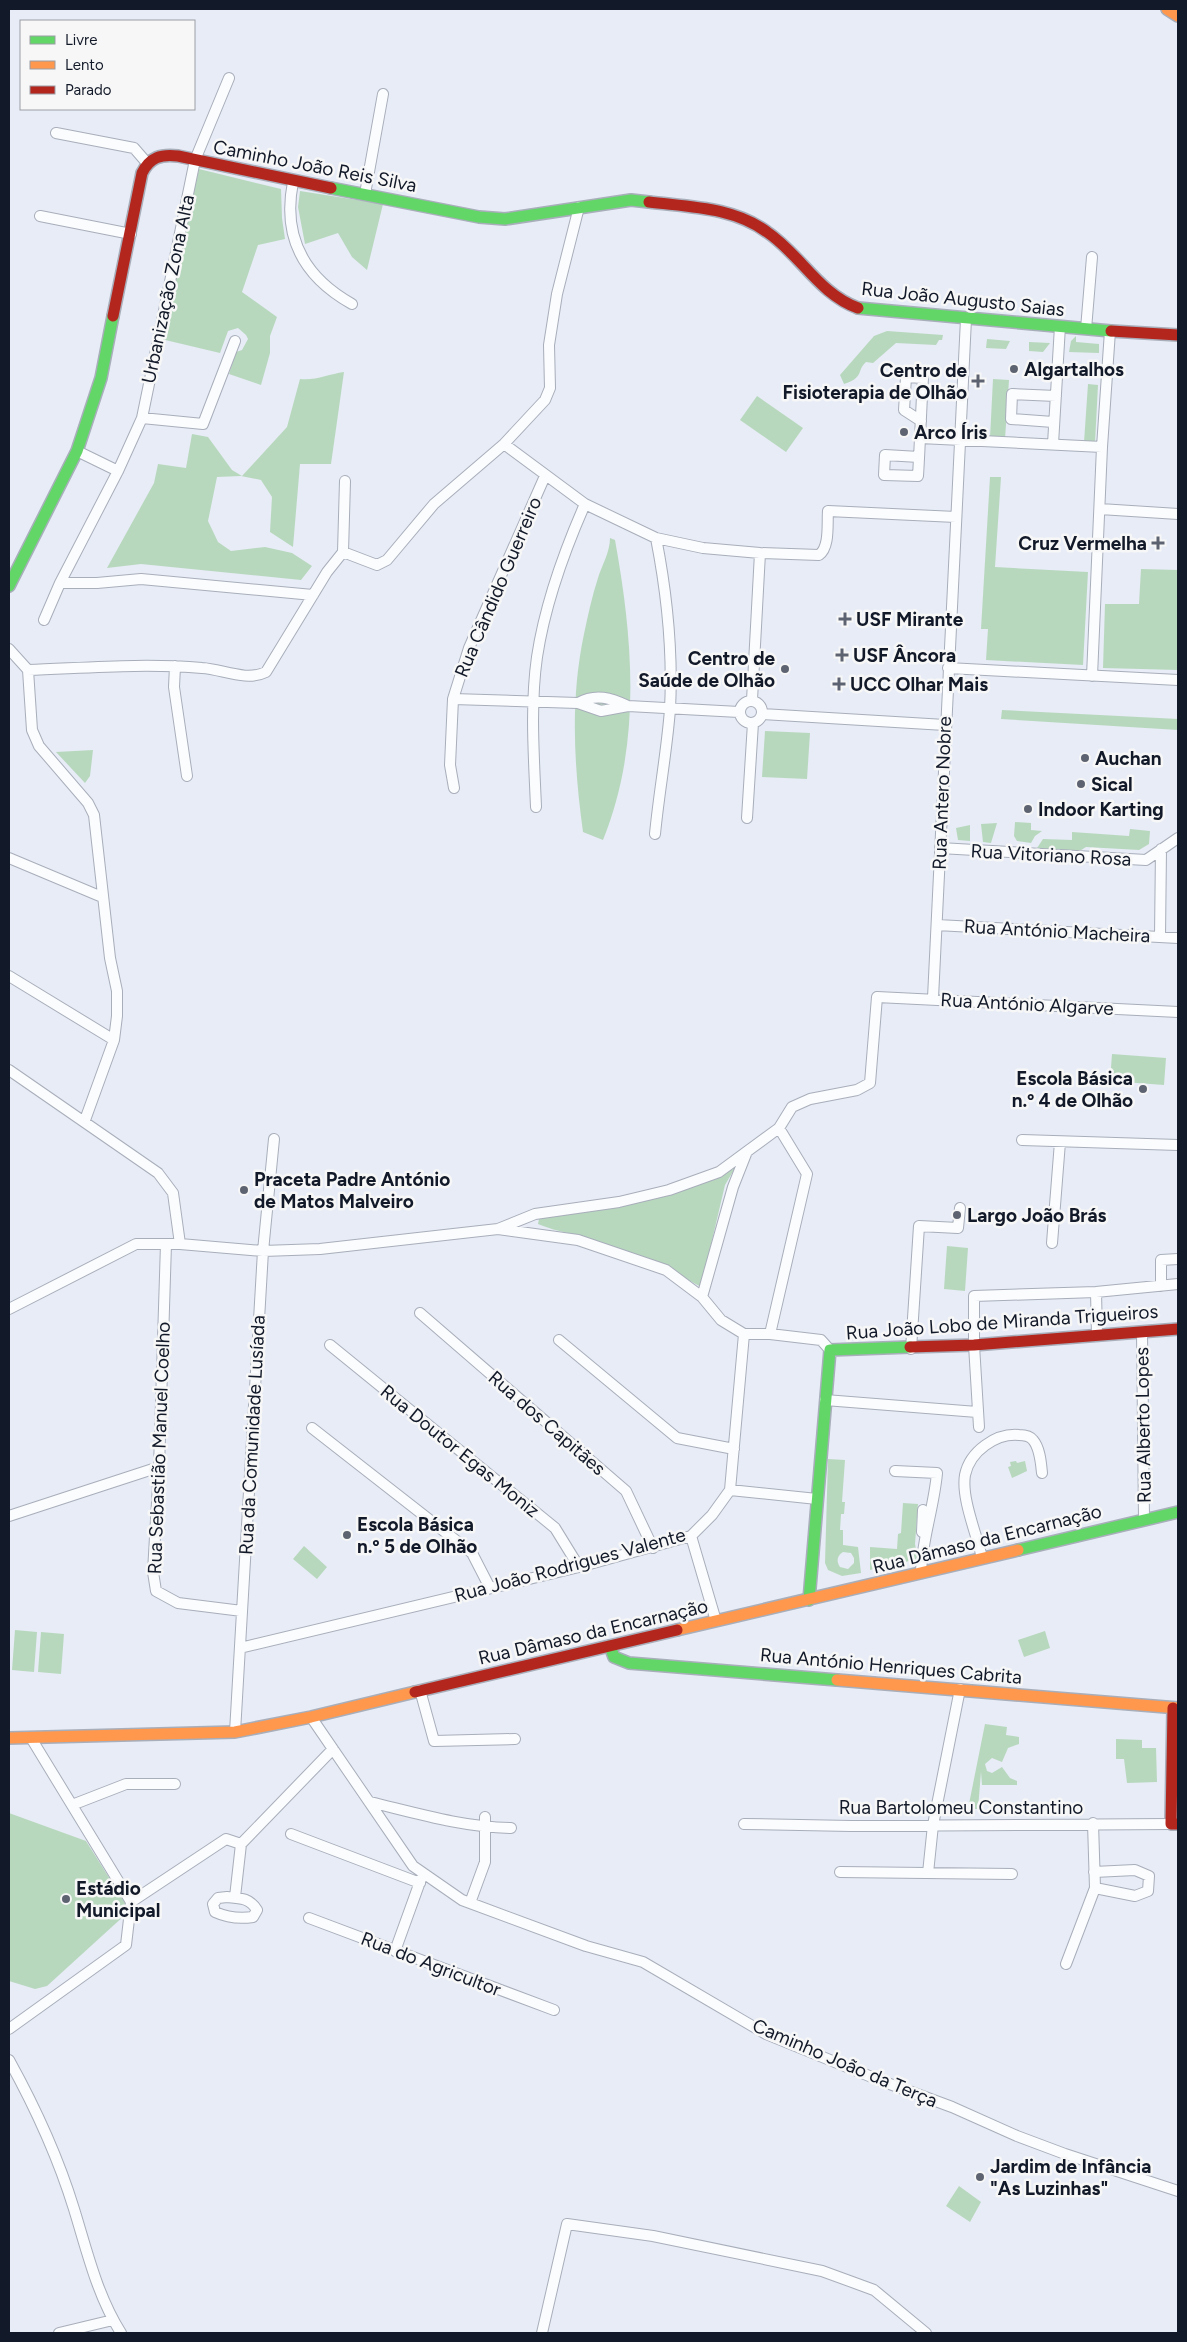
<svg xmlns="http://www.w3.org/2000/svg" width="1187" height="2342" viewBox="0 0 1187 2342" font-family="Figtree,sans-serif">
	<rect width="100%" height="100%" fill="#e7ecf6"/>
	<path fill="#b8d8be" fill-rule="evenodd" d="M199,169L281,189L282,218L285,239L258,245L242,292L277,317L270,336V353L261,385L229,374L236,352L242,350L248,339L246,335L238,328L228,331L220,353L161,339Z
		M300,191L383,204L367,270L352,257L338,233L305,244L298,207Z
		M887,331L943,335L942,340H939L936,345L896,343L873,363L866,362C856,371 865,377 844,384L840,375L874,336Z
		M1076,336V342L1099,344V353L1069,352L1071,341Z
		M987,339L1010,341L1006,349L986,348Z
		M1029,342L1050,343L1043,352L1029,351Z
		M344,372L331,464H300L293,547L270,532L272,497L261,480L241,476L217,477L208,521L218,542L231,551L265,547L292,553L312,566L301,580L141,564L107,568L154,483L158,464L186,468L192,434L208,437L232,470L242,476L287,427L300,379C315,381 329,374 344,372Z
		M993,379L1009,380L1005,439L990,438Z
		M1088,384L1098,385L1095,443L1084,442Z
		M757,396L803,428L786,452L740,420Z
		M990,477H1001L995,567L1088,572L1083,665L986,660L988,629H981Z
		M610,538L615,540C633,639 642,744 603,840L583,832C574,766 570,700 584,634C588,615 592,596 598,578C602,565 610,552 610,538Z
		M1141,569L1178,570V670L1103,668L1105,604H1139Z
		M1002,710L1178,719V730L1001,719Z
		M765,731L810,733L807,779L762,777Z
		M93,750L90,776L85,783L56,752Z
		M1015,822L1031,823V830L1042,831L1035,836L1031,843L1017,841L1014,836Z
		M997,823L991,843L983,842L981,824Z
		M970,825V841L958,840L956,828Z
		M1130,829L1150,831L1149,844L1139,850L1086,847L1078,852L1037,848L1043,839L1072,840V832L1129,836Z
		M1112,1054L1166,1058L1164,1085L1110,1081Z
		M735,1168L725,1185L701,1287C663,1265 621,1247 579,1236C565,1232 552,1230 538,1224L539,1219L718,1177Z
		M947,1246L968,1248L965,1291L944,1289Z
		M828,1459L845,1460L842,1502H845L844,1514H841L840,1530H843V1545L858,1547L861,1573L842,1576L828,1570L825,1563ZM843,1552L851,1553L854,1558V1563L848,1569L840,1567C836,1561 837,1556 843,1552Z
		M1016,1461L1017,1463L1025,1461L1027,1471L1012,1478L1008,1467L1011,1466L1010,1462Z
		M903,1503L918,1504L915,1544L918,1559L870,1570V1547L897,1549L898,1534L901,1533Z
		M304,1546L327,1567L317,1579L293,1559Z
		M15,1630L37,1632L34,1672L12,1670Z
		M1045,1631L1050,1648L1024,1657L1018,1640Z
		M41,1632L64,1634L61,1674L38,1672Z
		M985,1724L1007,1727L1006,1735L1019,1737V1744L1008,1748L1002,1762L992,1758L985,1764L987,1771L992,1773L1002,1767L1010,1778L1017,1781V1785H982L981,1772L978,1809H968Z
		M1116,1739L1142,1740V1748H1156L1157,1782L1127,1783L1124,1759H1116Z
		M9,1813L86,1841L125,1903V1915L47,1986L35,1989L9,1981Z
		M959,2186L981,2202L970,2222L946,2206Z"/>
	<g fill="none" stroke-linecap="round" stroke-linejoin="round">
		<g stroke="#a8aeba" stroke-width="12">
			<path id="street" d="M56,133L134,148L147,163
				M293,182C282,237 304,277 352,304
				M365,194L383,94
				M40,216L131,234
				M1086,329L1092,257
				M142,418L203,424L235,341
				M1053,422L1011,419L1012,394L1056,396
				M920,438L1102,447
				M504,444L585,504L656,538L703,548L760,553L819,555C830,547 827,524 828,511L956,517
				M1053,444L1060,326
				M77,451L118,471
				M919,457L885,455L884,475L918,476C920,444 921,411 923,378L906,377L904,410L921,421
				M1100,509L1178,514
				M343,552L377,565L387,560L434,504L504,444L545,400L550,388L549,345L557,294L579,207
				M343,552L345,481
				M60,583H97L141,579L313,595
				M44,620L60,583L118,471L142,418L195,160L229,78
				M9,649L28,670L32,730L39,746L88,803L94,815L110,958L117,991V1016L114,1040L85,1120
				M175,666L174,687L187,776
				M948,668L1178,680
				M28,670C86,668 143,663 202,668C222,669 246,682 266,672L327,572L343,552
				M1092,676L1102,447L1110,331
				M453,699L578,703L601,711L628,706L739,712
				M752,700L760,553
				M740 712a11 11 0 1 1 22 0a11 11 0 1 1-22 0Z
				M578,703C596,693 611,698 628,706
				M762,714L945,725
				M454,788L450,765L453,699L469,648L545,476
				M536,807C534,758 530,706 537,657C545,604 563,554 585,504
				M747,818L753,723
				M655,834C659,792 667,750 670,709C673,651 667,594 656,538
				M940,848L1146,860L1178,838
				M9,858L102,897
				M937,925L1178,938
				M1160,936L1161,849
				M9,976L114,1040
				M933,998L966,319
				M9,1070L158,1173L173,1193L180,1244
				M1022,1140L1178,1145
				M498,1229L535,1214L619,1202L669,1190L719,1172L779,1128L792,1107L810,1099L857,1090L870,1083L877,997L1178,1012
				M1052,1243L1060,1142
				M166,1244L159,1467L153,1572L156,1591L178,1603L242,1611
				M1161,1286V1260L1178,1259
				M1096,1292L1097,1335
				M702,1297L733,1187L746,1154
				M9,1309L136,1244H180L263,1251L320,1249L498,1229L578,1240L666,1270L702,1297L721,1320L744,1334
				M420,1313L626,1491L653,1548
				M1142,1332L1144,1519
				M744,1334H770L821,1340L830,1350
				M770,1334L807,1174L779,1128
				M559,1340L677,1438L734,1449
				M330,1345L555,1528L579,1567
				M911,1349L919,1226L958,1228L960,1208
				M825,1400L977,1412
				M979,1427L974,1345V1296L1096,1292L1178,1284
				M312,1428L472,1553L490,1588
				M895,1471L937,1473C934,1507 922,1540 921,1572
				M730,1490L817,1499
				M9,1516L159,1467
				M922,1532L923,1510
				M691,1536L716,1621
				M982,1558C977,1535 961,1498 965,1475C970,1451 996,1433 1019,1435C1024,1435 1030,1436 1033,1440C1040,1448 1041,1463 1042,1473
				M240,1648L579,1567L691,1536L712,1515L730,1490L744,1334
				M420,1690L434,1741L515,1739
				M311,1717L413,1866L462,1900L586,1946L643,1962L766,2034L879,2080L952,2107L1017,2136L1065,2154L1178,2191
				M235,1732L263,1251L274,1139
				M370,1802C416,1813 462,1827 511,1828
				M72,1805L126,1784H175
				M744,1824L851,1826L1171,1824
				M291,1834L420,1883
				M840,1872L1012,1874
				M1094,1872L1135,1870L1149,1876L1148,1891L1135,1896L1095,1888
				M928,1873L933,1825L960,1689
				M227,1897C240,1898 250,1898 257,1910L253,1917C240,1919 226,1917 215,1912L213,1904L218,1898Z
				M235,1897L241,1844L333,1749
				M131,1902L226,1839L241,1844
				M470,1903L485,1862V1817
				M309,1918L554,2010
				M395,1951L421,1879
				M1066,1964L1095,1888L1093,1823
				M9,2029L126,1945L131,1902L31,1738
				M9,2060C35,2107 58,2157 74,2209C87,2251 97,2295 121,2333
				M59,2333L113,2320
				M542,2333L567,2224L653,2236L822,2271L874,2290L926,2333"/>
		</g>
		<g stroke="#a8aeba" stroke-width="14">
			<path id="fast" d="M331,188L479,217L505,219L631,200L649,202
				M858,308L1111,331
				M9,586L77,451L101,378L113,316
				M1018,1550L1178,1512
				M809,1600L830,1350L910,1347
				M610,1646L614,1657L629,1663L837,1680"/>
		</g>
		<g stroke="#a8aeba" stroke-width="14">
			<path id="slow" d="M1167,9L1178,16
				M677,1630L1018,1550
				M837,1680L1178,1708
				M9,1738L235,1732L311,1717L415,1692"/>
		</g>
		<g stroke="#a8aeba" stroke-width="14">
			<path id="jam" d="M649,202C689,207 733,207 767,232C800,254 819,294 858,308
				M113,316L142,173C150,157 161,154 178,156L331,188
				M1111,331L1178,335
				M910,1347L974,1345L1178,1329
				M415,1692L677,1630
				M1173,1708L1171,1824H1178"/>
		</g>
		<use href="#street" stroke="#fbfcfe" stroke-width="10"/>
		<use href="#fast" stroke="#63d668" stroke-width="11"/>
		<use href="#slow" stroke="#ff974d" stroke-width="11"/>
		<use href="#jam" stroke="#b3261e" stroke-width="11"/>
	</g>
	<g fill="#5d6370" stroke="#f7f7f7" stroke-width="2">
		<circle cx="1014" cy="369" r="5"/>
		<path d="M975.5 373.5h5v5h5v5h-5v5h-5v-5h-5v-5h5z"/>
		<circle cx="904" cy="432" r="5"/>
		<path d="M1155.5 535.5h5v5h5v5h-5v5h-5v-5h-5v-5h5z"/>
		<path d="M842.5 611.5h5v5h5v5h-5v5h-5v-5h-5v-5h5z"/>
		<path d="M839.5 647.5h5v5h5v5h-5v5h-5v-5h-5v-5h5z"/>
		<circle cx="785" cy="669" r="5"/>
		<path d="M836.5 676.5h5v5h5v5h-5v5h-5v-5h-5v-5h5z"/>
		<circle cx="1085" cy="758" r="5"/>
		<circle cx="1081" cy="784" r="5"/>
		<circle cx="1028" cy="809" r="5"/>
		<circle cx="1143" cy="1089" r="5"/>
		<circle cx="244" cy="1190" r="5"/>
		<circle cx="957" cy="1215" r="5"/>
		<circle cx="347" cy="1535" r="5"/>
		<circle cx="66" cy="1899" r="5"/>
		<circle cx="980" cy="2177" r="5"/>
	</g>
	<g text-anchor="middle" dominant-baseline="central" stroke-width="5" stroke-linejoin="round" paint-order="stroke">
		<g font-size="19" fill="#121928" stroke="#f7f7f7">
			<text transform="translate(315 166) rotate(11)">Caminho João Reis Silva</text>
			<text transform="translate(168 289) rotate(-78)">Urbanização Zona Alta</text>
			<text transform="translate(963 299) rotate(6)">Rua João Augusto Saias</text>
			<text transform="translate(498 587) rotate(-67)">Rua Cândido Guerreiro</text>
			<text transform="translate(942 793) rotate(-88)">Rua Antero Nobre</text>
			<text transform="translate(1051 855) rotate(3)">Rua Vitoriano Rosa</text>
			<text transform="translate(1057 931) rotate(3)">Rua António Macheira</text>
			<text transform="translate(1027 1004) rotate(3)">Rua António Algarve</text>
			<text transform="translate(1002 1322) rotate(-4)">Rua João Lobo de Miranda Trigueiros</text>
			<text transform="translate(547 1423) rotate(41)">Rua dos Capitães</text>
			<text transform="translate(1143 1425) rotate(-91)">Rua Alberto Lopes</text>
			<text transform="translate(252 1435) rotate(-87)">Rua da Comunidade Lusíada</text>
			<text transform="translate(159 1448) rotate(-88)">Rua Sebastião Manuel Coelho</text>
			<text transform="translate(460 1451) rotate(39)">Rua Doutor Egas Moniz</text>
			<text transform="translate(987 1539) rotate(-14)">Rua Dâmaso da Encarnação</text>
			<text transform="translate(570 1565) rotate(-15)">Rua João Rodrigues Valente</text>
			<text transform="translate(593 1632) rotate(-13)">Rua Dâmaso da Encarnação</text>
			<text transform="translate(891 1666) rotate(5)">Rua António Henriques Cabrita</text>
			<text x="961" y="1807">Rua Bartolomeu Constantino</text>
			<text transform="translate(431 1964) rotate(21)">Rua do Agricultor</text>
			<text transform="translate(845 2063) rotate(23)">Caminho João da Terça</text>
		</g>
		<g font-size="19" font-weight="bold" fill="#121928" stroke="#f7f7f7" text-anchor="start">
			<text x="1024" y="369">Algartalhos</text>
			<text x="967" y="370" text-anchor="end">Centro de<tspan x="967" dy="22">Fisioterapia de Olhão</tspan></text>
			<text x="914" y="432">Arco Íris</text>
			<text x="1147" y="543" text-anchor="end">Cruz Vermelha</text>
			<text x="856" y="619">USF Mirante</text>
			<text x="853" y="655">USF Âncora</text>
			<text x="775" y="658" text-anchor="end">Centro de<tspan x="775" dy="22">Saúde de Olhão</tspan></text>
			<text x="850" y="684">UCC Olhar Mais</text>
			<text x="1095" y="758">Auchan</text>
			<text x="1091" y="784">Sical</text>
			<text x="1038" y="809">Indoor Karting</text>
			<text x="1133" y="1078" text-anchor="end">Escola Básica<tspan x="1133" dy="22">n.º 4 de Olhão</tspan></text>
			<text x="254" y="1179">Praceta Padre António<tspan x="254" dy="22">de Matos Malveiro</tspan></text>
			<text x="967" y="1215">Largo João Brás</text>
			<text x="357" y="1524">Escola Básica<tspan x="357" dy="22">n.º 5 de Olhão</tspan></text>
			<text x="76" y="1888">Estádio<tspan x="76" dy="22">Municipal</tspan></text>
			<text x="990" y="2166">Jardim de Infância<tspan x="990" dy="22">"As Luzinhas"</tspan></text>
		</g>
	</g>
	<rect width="1187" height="2342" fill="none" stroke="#121928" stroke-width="20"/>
	<rect x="20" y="20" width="175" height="90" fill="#f7f7f7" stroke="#9b9ea4"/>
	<rect x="30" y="36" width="25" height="8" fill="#63d668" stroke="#9b9ea4"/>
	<text x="65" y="45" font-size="15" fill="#121928">Livre</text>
	<rect x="30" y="61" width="25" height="8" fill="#ff974d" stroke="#9b9ea4"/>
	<text x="65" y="70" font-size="15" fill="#121928">Lento</text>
	<rect x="30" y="86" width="25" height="8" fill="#b3261e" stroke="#9b9ea4"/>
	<text x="65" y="95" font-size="15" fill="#121928">Parado</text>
</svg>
